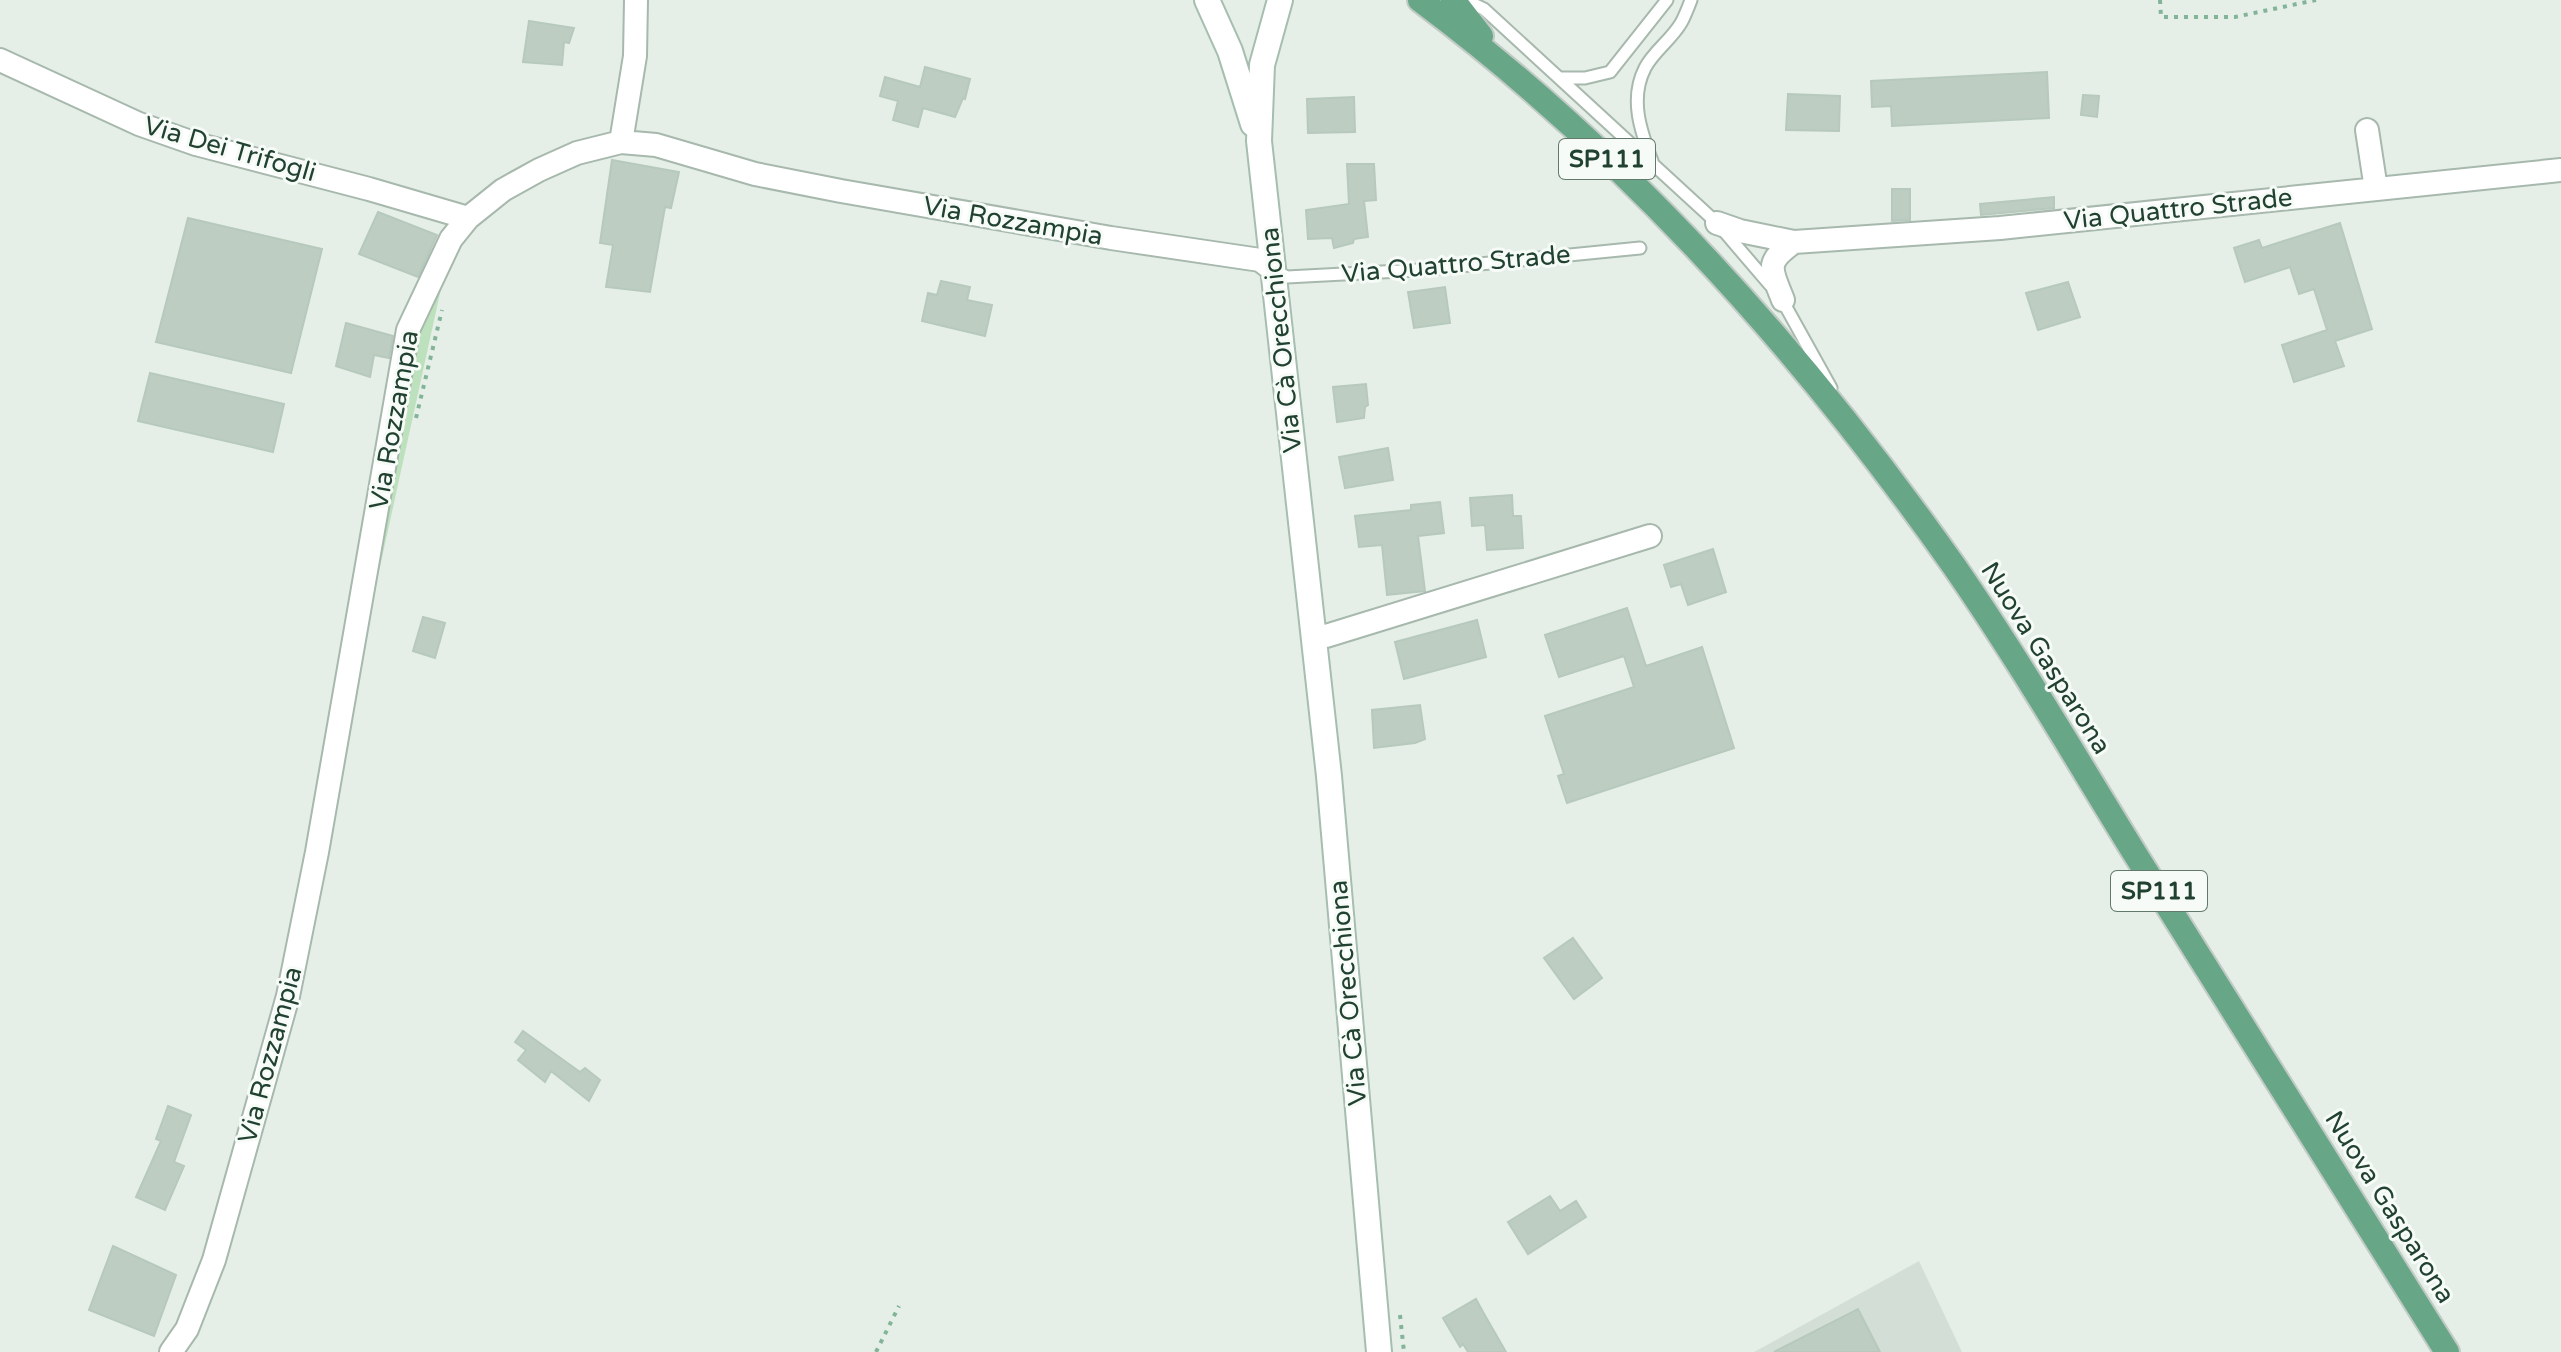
<svg xmlns="http://www.w3.org/2000/svg" width="2561" height="1352" viewBox="0 0 2561 1352" font-family="'Varela Round',sans-serif">
	<rect width="100%" height="100%" fill="#e5efe8"/>
	<path fill="#d3dfd6" d="M1919,1261L1962,1352H1754Z"/>
	<path fill="#bde0bd" d="M442,284L372,603L355,664L410,360L424,318Z"/>
	<path fill="#bdcdc2" stroke="#b6c9bc" stroke-width="2" d="M529,21L574,28L569,43L564,42L562,65L523,62Z
		M925,67L970,79L965,99L963,98L955,117L923,108L918,127L893,120L898,101L880,96L885,77L920,87Z
		M2047,72L2049,118L1892,126L1891,106L1872,107L1871,81Z
		M1788,94L1840,96L1839,131L1786,130Z
		M2083,95L2099,96L2097,117L2081,115Z
		M1354,97L1355,132L1308,133L1307,99Z
		M612,160L679,172L671,208L665,207L650,292L606,287L613,245L600,243Z
		M1347,164H1374L1376,200L1364,201L1368,237L1354,239L1353,243L1334,248L1332,238L1308,239L1306,210L1349,204Z
		M1892,189H1910V220L1892,221Z
		M2054,197V208L1981,215L1980,204Z
		M378,212L437,235L418,277L359,254Z
		M188,218L322,249L291,373L156,342Z
		M2340,223L2372,329L2335,341L2344,366L2294,382L2282,345L2327,330L2314,289L2299,294L2290,267L2245,282L2234,248L2259,240L2262,248Z
		M941,281L970,287L967,300L992,305L985,336L922,321L928,293L937,295Z
		M2068,282L2080,317L2038,330L2026,293Z
		M1445,287L1450,323L1414,328L1408,292Z
		M346,323L393,336L389,358L374,355L370,377L336,366Z
		M150,373L284,404L273,452L138,421Z
		M1366,384L1368,405L1365,407L1364,418L1337,422L1333,387Z
		M1388,448L1393,480L1345,488L1339,457Z
		M1512,495L1513,516H1521L1523,548L1487,550L1485,525L1472,526L1470,498Z
		M1440,502L1444,533L1418,536L1425,591L1387,595L1382,545L1359,547L1355,516L1411,510V505Z
		M1713,549L1726,592L1688,605L1681,584L1671,587L1664,565Z
		M1627,608L1646,666L1702,647L1734,748L1567,803L1558,776L1564,774L1545,716L1634,687L1624,656L1559,677L1545,635Z
		M423,617L445,623L435,658L413,651Z
		M1477,620L1486,657L1404,679L1395,642Z
		M1420,705L1425,739L1415,743L1374,748L1372,710Z
		M1573,938L1602,978L1574,999L1544,958Z
		M523,1031L580,1072L585,1068L600,1080L589,1101L551,1071L545,1082L518,1060L526,1050L515,1042Z
		M168,1106L191,1115L174,1162L184,1166L165,1210L136,1197L161,1141L156,1139Z
		M1550,1196L1560,1211L1576,1201L1586,1217L1528,1254L1508,1222Z
		M113,1246L176,1275L154,1336L89,1310Z
		M1476,1299L1483,1312L1506,1352H1468L1463,1344L1460,1347L1443,1318Z
		M1858,1309L1880,1352H1774Z"/>
	<g fill="none" stroke-linecap="round" stroke-linejoin="round">
		<g stroke="#a7b8ad" stroke-width="15">
			<path id="service" d="M1465,0L1484,9L1717,223L1770,285
				M1560,78H1585L1610,72L1667,0
				M1652,161C1641,132 1629,99 1645,68C1653,52 1671,40 1681,23C1685,16 1688,8 1691,0
				M1273,270L1287,277L1419,270L1640,248
				M1781,298L1831,388"/>
		</g>
		<g stroke="#a7b8ad" stroke-width="26">
			<path id="minor" d="M0,60L139,124L196,144L369,189L468,218
				M2367,130L2376,189
				M621,142L635,56L636,0
				M1717,223L1740,231L1794,242L2000,228L2561,170
				M1783,300C1771,269 1764,263 1794,242
				M1313,634L1326,636L1650,536
				M171,1352L187,1329L214,1260L288,996L317,852L408,330L451,239L468,218L503,190L539,170L577,153L621,142L656,145L755,174L841,191L1111,238L1260,260L1273,270"/>
		</g>
		<g stroke="#a5beaf" stroke-width="28">
			<path id="secondary" d="M1207,0L1230,51L1253,124
				M1280,0L1262,65L1259,141L1329,776L1379,1352"/>
		</g>
		<g stroke="#c1cac5" stroke-width="28">
			<path id="primary" d="M1420,0C1629,156 1804,353 1954,566C2019,660 2077,760 2137,857C2241,1022 2344,1187 2447,1352
				M1453,0L1481,36"/>
		</g>
		<path stroke="#83b498" stroke-width="4" stroke-dasharray="4 6" stroke-linecap="butt" d="M2160,0L2161,17H2235L2316,0
			M416,418L442,310
			M1400,1315L1404,1352
			M876,1352L899,1306"/>
		<use href="#service" stroke="#fff" stroke-width="11"/>
		<use href="#minor" stroke="#fff" stroke-width="22"/>
		<use href="#secondary" stroke="#fff" stroke-width="24"/>
		<use href="#primary" stroke="#67a686" stroke-width="24"/>
	</g>
	<g text-anchor="middle" dominant-baseline="central" stroke-width="6" stroke-linejoin="round" paint-order="stroke">
		<g fill="#f6fbf7" stroke="#627a6c" stroke-width="2">
			<rect x="1559" y="139" width="96" height="40" rx="6"/>
			<rect x="2111" y="871" width="96" height="40" rx="6"/>
		</g>
		<g font-size="24" font-weight="bold" fill="#224231">
			<text x="1607" y="159">SP111</text>
			<text x="2159" y="891">SP111</text>
		</g>
		<g font-size="26" fill="#224231" stroke="#f6fbf7">
			<text transform="translate(230 149) rotate(16)">Via Dei Trifogli</text>
			<text transform="translate(2178 209) rotate(-6)">Via Quattro Strade</text>
			<text transform="translate(1013 221) rotate(10)">Via Rozzampia</text>
			<text transform="translate(1456 264) rotate(-5)">Via Quattro Strade</text>
			<text transform="translate(1281 340) rotate(-96)">Via Cà Orecchiona</text>
			<text transform="translate(394 420) rotate(-80)">Via Rozzampia</text>
			<text transform="translate(2046 658) rotate(58)">Nuova Gasparona</text>
			<text transform="translate(1348 993) rotate(-95)">Via Cà Orecchiona</text>
			<text transform="translate(270 1055) rotate(-75)">Via Rozzampia</text>
			<text transform="translate(2390 1207) rotate(58)">Nuova Gasparona</text>
		</g>
	</g>
</svg>
